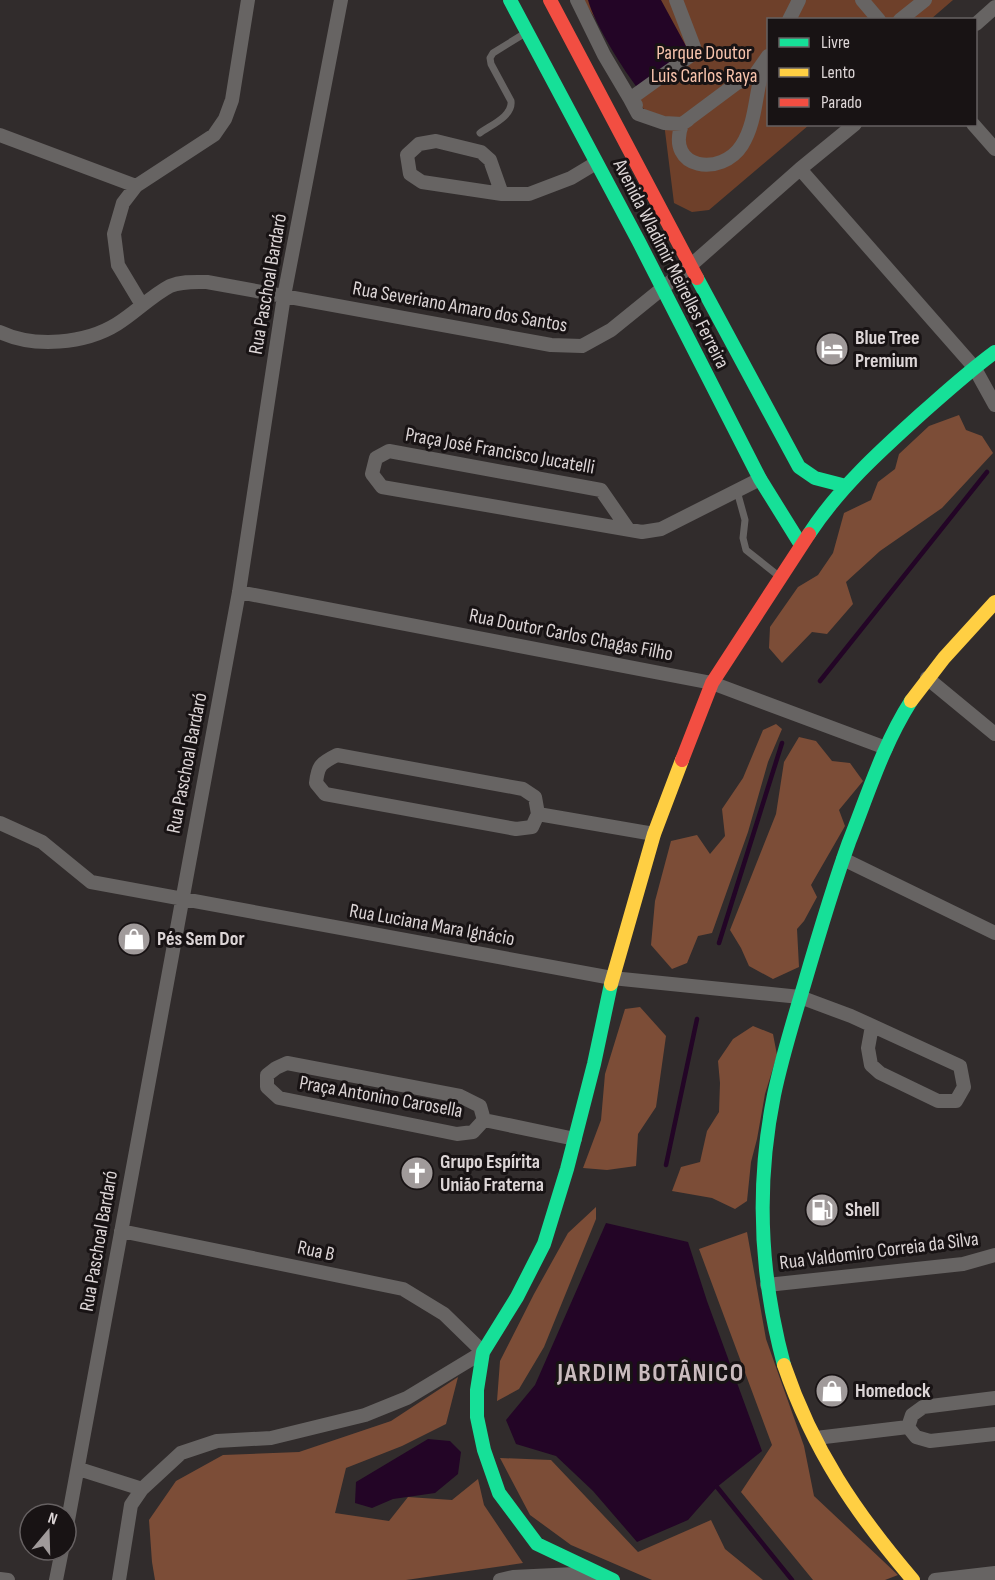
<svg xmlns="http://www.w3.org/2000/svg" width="995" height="1580" viewBox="0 0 995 1580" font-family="'Sofia Sans Condensed',sans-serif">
	<rect width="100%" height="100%" fill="#312c2c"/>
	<path fill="#6e402a" d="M583,0H953L931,19L768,20V124L809,125L709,210L692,212L674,203L664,123L630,99L642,89Z"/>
	<path fill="#7c4d37" d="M959,415L966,430L982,436L993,453L942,508L880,551L846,582L853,604L827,634L812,632L782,663L769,648L770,627L798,587L818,575L833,553L844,513L871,500L878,482L895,469L899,454L929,426Z
		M776,724L782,729L768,762L748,832L712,933L698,936L687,963L672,969L651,945L655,901L671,841L697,835L710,854L725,836L722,809L743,778L763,730Z
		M799,737L816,741L832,761L850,763L863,781L839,810L845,826L811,885L817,897L804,921L797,929L799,967L773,979L749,966L741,948L730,930L776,814L784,762Z
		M640,1007L666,1036L656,1107L638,1134L636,1166L607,1170L583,1168L601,1120L605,1074L625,1009Z
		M753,1026L773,1034L777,1055L765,1094L757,1139L751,1162L747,1201L735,1209L712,1198L672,1191L681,1167L700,1162L707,1131L719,1112L720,1083L718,1061L733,1039Z
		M596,1207V1219L544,1347L519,1389L497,1401L500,1361L534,1294L568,1233Z
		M747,1232L766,1339L804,1446L814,1496L898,1575L885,1580H813L741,1492L772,1445L699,1249Z
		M458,1377L446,1424L402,1446L346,1468L335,1513L389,1521L408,1497L452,1500L478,1479L484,1505L523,1563L406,1580H155L152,1562L149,1520L176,1481L223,1455L299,1452L391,1421Z
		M500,1458L551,1460L638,1552L711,1520L725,1549L763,1580H652L571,1545L530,1515Z"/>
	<path fill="#230526" d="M588,0H661L686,46L679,58L639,90C624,71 594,23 588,0Z
		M606,1223L688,1242L707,1301L762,1451L717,1487L688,1520L637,1542L593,1491L556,1456L516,1444L506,1420L535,1385Z
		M428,1439L450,1441L461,1452L458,1474L435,1493L393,1499L372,1508L355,1503L356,1482Z"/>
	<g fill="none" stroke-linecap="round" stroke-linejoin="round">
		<path stroke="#230526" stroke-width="4.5" d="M820,681L987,472
			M719,943L782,743
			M666,1165L697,1019
			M717,1487L792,1580"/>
		<path stroke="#676463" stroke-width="7" d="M480,133C491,125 513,116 511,101L491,64L490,58L493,53L527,32
			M737,491L745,520L743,538L746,550L780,577"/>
		<path stroke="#676463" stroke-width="14" d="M577,0L604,55L630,99L636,105
			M676,0L694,47V53L630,99L638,114L664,123L682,124L737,83L754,76L768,56
			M862,0L879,20
			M789,20L799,0
			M900,20L925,0
			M976,24L995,7
			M688,120L682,124C665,170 722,177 742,145C757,121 755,91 764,65
			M973,124L995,149
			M0,135L136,186
			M800,169L974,367L995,405
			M502,194L490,160L481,152L436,141L419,144L407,155L410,174L422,182L502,194H529L571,178L596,163
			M142,305L118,265L114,234L123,203L136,186L214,135L225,119L232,100L248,0
			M0,332C34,348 85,344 117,324C135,313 151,296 170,286C182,281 195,282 207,282L551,345L582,346L611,330L690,266L800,169L855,124
			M628,529L601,490L389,451L376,458L372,474L382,487L642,532L661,529L760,479
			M239,592L712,683L886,748
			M927,678L995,734
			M337,755L523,789L535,797L538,814L532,827L516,829L325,794L316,783C318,765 321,763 337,755Z
			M538,814L654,834
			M0,823L42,842L91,882L612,978L800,997L851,1016L960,1066L964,1087L956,1101H938L880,1073L871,1065L868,1048L872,1026
			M843,859L995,933
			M287,1063L460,1096L480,1106L484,1120L473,1132L457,1134L279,1098L267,1087V1075L276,1068Z
			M484,1120L575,1139
			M767,1285L963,1264L995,1255
			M908,1427L912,1415L923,1407L995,1398
			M908,1427L916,1437L930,1441L995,1434
			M816,1438L908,1427
			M79,1469L142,1489
			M66,1531L239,592L284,296L341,0
			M0,1579L8,1580
			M56,1580L62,1550
			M119,1580L131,1505L142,1489L181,1453L217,1441L271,1438L365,1415L407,1398L483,1352L444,1314L403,1289L121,1231
			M500,1580L513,1577L596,1573
			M935,1580L995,1573"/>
		<path stroke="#16e098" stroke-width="14" d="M510,0L639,242L760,479L801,545
			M697,278L799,467L815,478L846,486
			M809,534C839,488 880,451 921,414C945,393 969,371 995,352
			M611,984L594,1064L567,1169L544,1244L517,1297L483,1352L477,1390V1417L484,1450L499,1493L537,1544L613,1580
			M784,1365C760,1276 756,1184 774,1095C782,1057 793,1021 804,985C818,937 832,889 849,842C868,794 883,745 911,701"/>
		<path stroke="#ffcf43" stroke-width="14" d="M911,701L944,658L995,602
			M611,984L654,834L682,760
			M784,1365C813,1450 855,1512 913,1580"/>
		<path stroke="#f24e42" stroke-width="14" d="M550,0L697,278
			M682,760L712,683L809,534"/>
	</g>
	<defs>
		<g id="hotel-disc" transform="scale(1.725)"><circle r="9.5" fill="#a09a9a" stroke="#181314"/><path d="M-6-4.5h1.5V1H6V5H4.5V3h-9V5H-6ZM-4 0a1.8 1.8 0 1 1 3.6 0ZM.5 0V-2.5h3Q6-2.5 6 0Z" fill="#fff"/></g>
		<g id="shop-disc" transform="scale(1.725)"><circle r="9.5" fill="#a09a9a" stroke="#181314"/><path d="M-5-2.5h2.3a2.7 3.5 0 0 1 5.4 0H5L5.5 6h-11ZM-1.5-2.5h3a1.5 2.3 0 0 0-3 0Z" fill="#fff"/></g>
		<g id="church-disc" transform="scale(1.725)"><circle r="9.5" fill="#a09a9a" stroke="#181314"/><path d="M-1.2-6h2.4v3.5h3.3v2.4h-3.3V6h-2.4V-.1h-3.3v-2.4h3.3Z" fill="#fff"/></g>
		<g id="fuel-disc" transform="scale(1.725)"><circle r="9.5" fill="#a09a9a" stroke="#181314"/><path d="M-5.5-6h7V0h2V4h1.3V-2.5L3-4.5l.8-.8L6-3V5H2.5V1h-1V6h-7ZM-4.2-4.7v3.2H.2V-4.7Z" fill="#fff"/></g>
	</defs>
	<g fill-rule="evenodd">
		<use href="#hotel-disc" x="832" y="349"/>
		<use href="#shop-disc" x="134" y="939"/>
		<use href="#church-disc" x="417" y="1173"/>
		<use href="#fuel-disc" x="822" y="1210"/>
		<use href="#shop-disc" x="832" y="1391"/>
	</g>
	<g text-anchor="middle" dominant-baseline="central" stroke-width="6" stroke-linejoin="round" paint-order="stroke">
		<g font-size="20" fill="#f8c4ad" stroke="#181314">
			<text x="704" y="53">Parque Doutor<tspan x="704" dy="23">Luis Carlos Raya</tspan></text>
		</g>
		<g font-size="20" fill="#dcd5d6" stroke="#181314">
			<text transform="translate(671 264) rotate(63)">Avenida Wladimir Meirelles Ferreira</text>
			<text transform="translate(268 284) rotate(-80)">Rua Paschoal Bardaró</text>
			<text transform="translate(460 307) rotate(10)">Rua Severiano Amaro dos Santos</text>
			<text transform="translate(500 451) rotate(10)">Praça José Francisco Jucatelli</text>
			<text transform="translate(571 635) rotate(11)">Rua Doutor Carlos Chagas Filho</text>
			<text transform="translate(187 763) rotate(-79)">Rua Paschoal Bardaró</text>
			<text transform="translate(432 925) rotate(10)">Rua Luciana Mara Ignácio</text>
			<text transform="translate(381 1097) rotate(10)">Praça Antonino Carosella</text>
			<text transform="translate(99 1241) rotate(-80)">Rua Paschoal Bardaró</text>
			<text transform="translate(316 1251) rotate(12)">Rua B</text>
			<text transform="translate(879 1251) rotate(-7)">Rua Valdomiro Correia da Silva</text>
		</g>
		<g font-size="20" font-weight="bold" fill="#dcd5d6" stroke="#181314" text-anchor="start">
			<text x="855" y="338">Blue Tree<tspan x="855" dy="23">Premium</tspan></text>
			<text x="157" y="939">Pés Sem Dor</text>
			<text x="440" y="1162">Grupo Espírita<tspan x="440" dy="23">União Fraterna</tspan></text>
			<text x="845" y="1210">Shell</text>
			<text x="855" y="1391">Homedock</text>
		</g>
		<g font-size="26" font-weight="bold" letter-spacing="1.5" fill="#cabbbe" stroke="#181314">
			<text x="651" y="1373">JARDIM BOTÂNICO</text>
		</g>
	</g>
	<rect x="767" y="18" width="210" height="108" fill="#181314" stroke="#666162" stroke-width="1.5"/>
	<rect x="779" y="38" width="30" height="9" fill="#16e098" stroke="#666162" stroke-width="1.5"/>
	<text x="821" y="48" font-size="18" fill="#dcd5d6">Livre</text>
	<rect x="779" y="68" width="30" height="9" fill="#ffcf43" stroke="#666162" stroke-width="1.5"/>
	<text x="821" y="78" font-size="18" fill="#dcd5d6">Lento</text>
	<rect x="779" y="98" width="30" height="9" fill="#f24e42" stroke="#666162" stroke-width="1.5"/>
	<text x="821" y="108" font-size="18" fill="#dcd5d6">Parado</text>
	<g transform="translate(48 1532) rotate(19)"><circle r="28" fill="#181314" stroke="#666162" stroke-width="1.5"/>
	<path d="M0-4.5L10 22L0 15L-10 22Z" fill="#a09a9a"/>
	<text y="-9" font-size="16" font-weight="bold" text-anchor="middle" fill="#dcd5d6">N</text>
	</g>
</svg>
